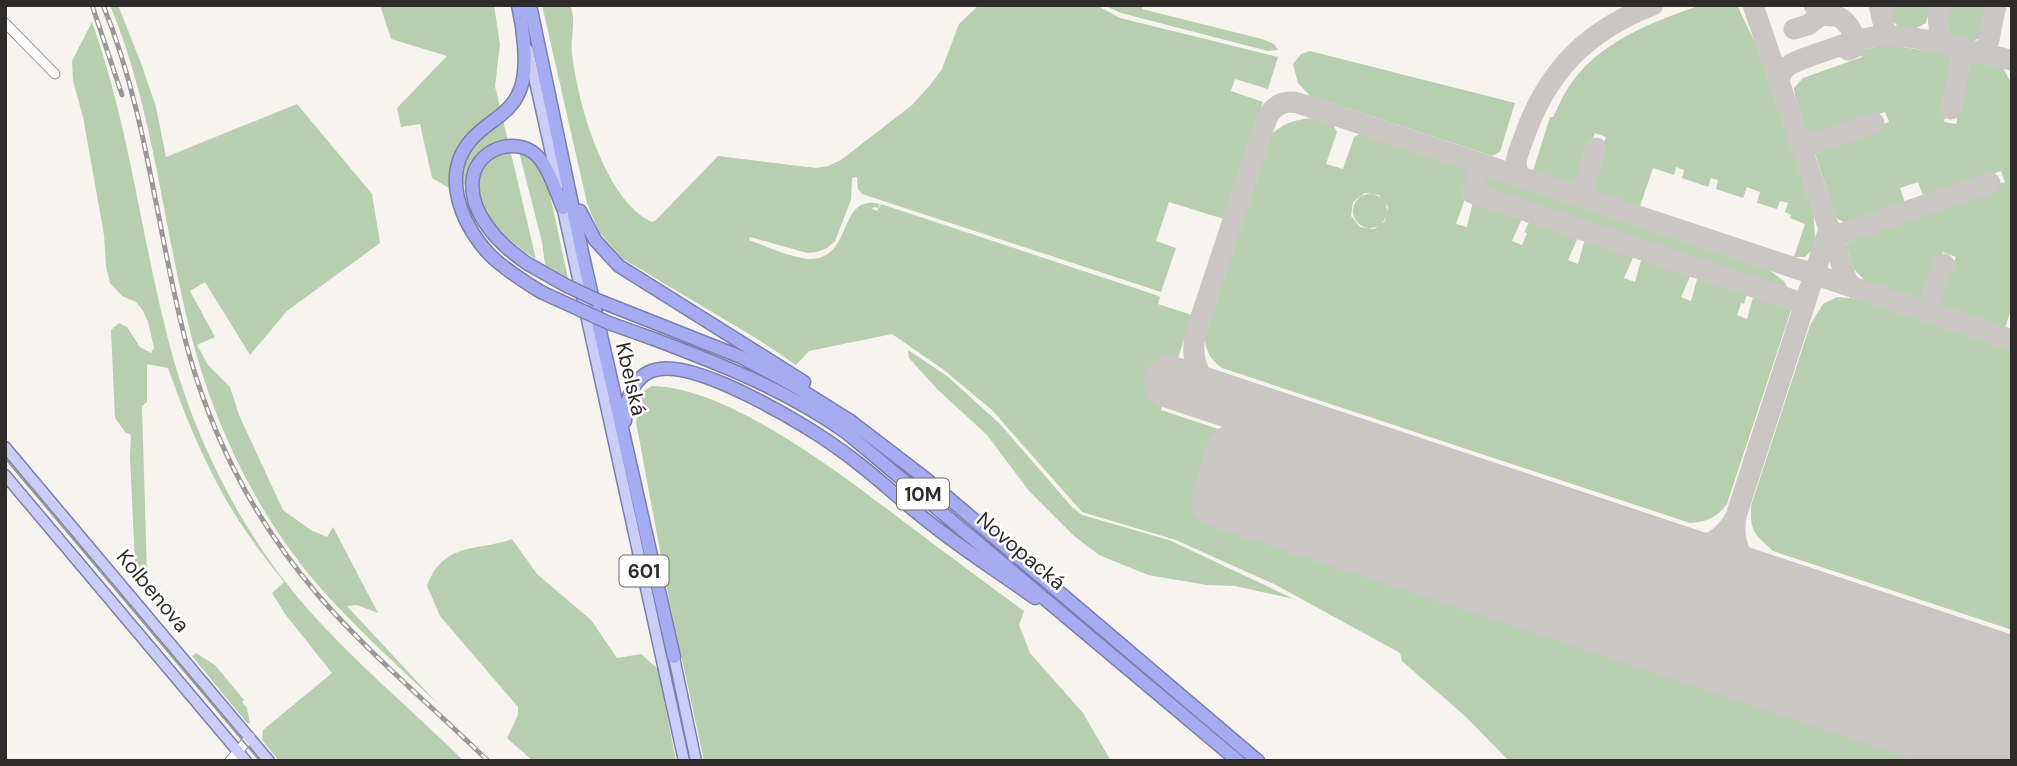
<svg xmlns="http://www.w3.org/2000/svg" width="2017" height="766" viewBox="0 0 2017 766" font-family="'DM Sans',sans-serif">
	<rect width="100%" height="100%" fill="#f7f4f0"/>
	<path fill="#b7cfae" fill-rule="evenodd" d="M110,5H118L141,63L156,107L166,157L297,104L372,194L380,243L287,311L250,355L205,282L190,291L215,337L197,345L208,365L230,387L239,415L283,510L311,530L327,537L333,527L378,613L357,605L347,606L438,704C400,668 360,632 324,592C260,520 215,429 191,335C163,226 154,111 110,5Z
		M380,5H494L500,45L495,86L536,259C506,240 481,219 478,181L449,188L432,178L420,124L401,127L397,108L447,56L391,39Z
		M542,5H570C577,20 570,37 572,53C577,101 605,201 652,222L656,220L718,156L816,168L828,166L841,160L912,105L931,84L942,69L959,24L979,5H1096L1120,18L1278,57L1268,89L1235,79L1231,91L1263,102L1224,219L1169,202L1156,241L1176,248L1161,292L862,194L858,189L857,177L852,178L851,200L835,241L827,248L817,252L807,253L750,237L749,240C766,246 794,259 811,259C854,258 837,193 880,204L878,208L874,207L872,209L877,211L881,204L1156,295L1160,297L1158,304L1192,315L1161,410L2012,692V761H1509L1466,717L1402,661L1400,653L1276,585L1176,540L1082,512L992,410L944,370L892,334L809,351L796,365L759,340L623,259L599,232L587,203Z
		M1103,5H1143L1142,9L1262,39L1274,44L1278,50L1268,51L1121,13Z
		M1701,5H1737L1760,53L1813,206L1815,238L1813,249L1805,257H1794L1805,224L1790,218L1791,215L1785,212L1788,203L1780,201L1777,209L1757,203L1760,192L1747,187L1743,198L1716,189L1718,180L1711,178L1708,187L1682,178L1684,170L1676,167L1674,175L1653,168L1640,206L1586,189L1606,137L1595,133L1590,145L1593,147L1580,187L1533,171L1550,117H1553C1558,108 1562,97 1568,88C1597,42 1652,22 1701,5Z
		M1889,5H1930L1926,23C1911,32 1903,32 1890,19Z
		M1949,5H1989L1984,35L1971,43L1954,40L1945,26Z
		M92,22C132,134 142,248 174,361C200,450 244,535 305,606C354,662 411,709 464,761H279L262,740L263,730L332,673L285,614L272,593L284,582C271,565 257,548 245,530C211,480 188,424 168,368L147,364V402L142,406L147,573L141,574L135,566L130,456L131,435L125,432L115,418L111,330L119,323L127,327L140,347L151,353L154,348L148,322L143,311L136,302L122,296L110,283L106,267L104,235L83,117L73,81L72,61Z
		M1889,45L1955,55L1957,59L1944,122L1956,124L1959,110L1955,109L1964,61L1968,58L2001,64L2012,85V307L2005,328L1932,303L1947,266L1952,267L1956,257L1943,252L1939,262L1941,263L1926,301L1865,281L1854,269L1846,245L1852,233L2005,182L2001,171L1988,176V180L1925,201L1918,182L1900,188L1906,206L1849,225L1836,218L1813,148L1889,122L1885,112L1872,116L1873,120L1816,140L1808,136L1795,96L1794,88L1803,78L1862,57L1860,50Z
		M1310,51L1515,103L1500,152L1492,156L1310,96L1298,83L1293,64L1301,54Z
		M1316,118L1333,124L1337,132L1326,164L1343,169L1354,137L1361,133L1475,171L1456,224L1467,227L1474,197L1524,214L1512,241L1522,245L1527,233L1524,232L1532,217L1580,233L1568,260L1578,264L1586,235L1636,251L1624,278L1635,282L1643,253L1693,270L1681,297L1691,301L1699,272L1749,288L1744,304L1741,303L1737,315L1747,319L1755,290L1793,304L1727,504C1717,517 1707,522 1690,523L1222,368C1209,359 1205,349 1204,333L1268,139C1281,123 1295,119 1316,118ZM1365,193L1379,195L1388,207L1385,221L1374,229L1360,227L1351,216L1353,202Z
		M519,152L531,158L547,181L568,278L545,265L542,242Z
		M1481,173L1766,268L1784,281L1792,296L1482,193C1479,186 1478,184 1481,173Z
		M1353 211a17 17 0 1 1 34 0a17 17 0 1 1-34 0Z
		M1837,297L1859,299L2012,349V630L1773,551C1755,534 1750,533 1751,506L1810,325L1823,304Z
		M908,350L947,376L1000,424L1072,507L1082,515L1169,540L1294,599L1235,586L1207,585L1148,575L1099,555L1074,536L1029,491L987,435L938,390L909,358Z
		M652,386C729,387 842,475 903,521C943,551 983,581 1024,611L1019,625L1030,653L1083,713L1111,761H704L669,599L636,422L642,392Z
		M512,539L537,574L591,620L617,658L641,654L658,669L676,761H533L507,738L518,715V707L440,616L427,586C444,541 476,552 512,539Z
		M196,653L215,665L244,700L242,702L247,708L250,723H247L192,656Z"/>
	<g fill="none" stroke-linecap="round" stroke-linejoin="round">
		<path stroke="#c9c6c3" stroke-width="21" d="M1753,5L1829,229L1736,516C1726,580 1792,587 1838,602
			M1814,5L1819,13C1842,13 1854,25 1855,47L1848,50
			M1794,29L1808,25L1821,15L1832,16
			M1875,37L1882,34L1884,27L1879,5
			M1930,42H1934L1940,37L1938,15L1939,5
			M1975,52L1985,49L1988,44L1996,5
			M1779,81C1782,63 1801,60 1816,54C1838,47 1860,37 1884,36C1919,34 1975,53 2012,60
			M1951,109L1963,50
			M1802,148L1874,123
			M1481,164L1472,193L1805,304
			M1524,179C1510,168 1518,154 1523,140C1546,72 1586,31 1653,5
			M1580,197L1596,148
			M1829,226L1847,281L1854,288
			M1832,237L1990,183
			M1925,312L1944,264
			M1297,422L1223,398C1200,383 1190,362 1195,335L1267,118C1274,105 1284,100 1298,103L2012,340
			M1602,524C1646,538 1707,573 1736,516"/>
		<path stroke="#c9c6c3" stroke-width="52" d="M1170,382L2012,662
			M2002,761L1217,501L1232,451L2012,711"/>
		<g stroke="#908d89" stroke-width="11">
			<path id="minor" d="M5,23L55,74
				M230,761L250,737"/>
		</g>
		<g stroke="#7b7fac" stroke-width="13">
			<path id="major" d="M528,50L558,185
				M561,201L684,761
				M5,447L269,761
				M5,475L246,761
				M674,657L696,761"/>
		</g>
		<g stroke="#7b7fac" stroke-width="15">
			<path id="highway" d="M518,5C523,27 529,69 520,90C511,114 488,121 472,139C440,174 461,223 489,254C504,269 523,281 541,292
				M530,5L582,252L674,657
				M580,211L595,240L619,266L804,382
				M528,264C501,246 467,213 473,177C479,146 521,135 540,159C551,173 556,192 563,208
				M597,300L741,357L793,385L849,420L926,479L1258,761
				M651,338C720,364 787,390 847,433L1238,761
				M625,421C625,398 635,372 660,369C702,363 805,424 839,449C871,471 899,499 930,523C964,550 1000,573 1035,598"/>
		</g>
		<use href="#minor" stroke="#fff" stroke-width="9"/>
		<use href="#major" stroke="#c9cdf7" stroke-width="10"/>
		<use href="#highway" stroke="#a5acf2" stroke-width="12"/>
		<path stroke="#9b9996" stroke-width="2" d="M5,458L260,761"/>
		<g stroke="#9b9996" stroke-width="5">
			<path id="rail" d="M92,5L122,95
				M103,5C149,117 157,238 189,354C214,442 258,525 318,595C369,654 432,706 488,761"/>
		</g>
		<use href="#rail" stroke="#fff" stroke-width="2.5" stroke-dasharray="8" stroke-linecap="butt"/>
		<g stroke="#7b7fac" stroke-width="15" stroke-linecap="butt">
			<path id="highway-bridge" d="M528,264L567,286L597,300
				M541,292L609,323L651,338"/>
		</g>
		<use href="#highway-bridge" stroke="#a5acf2" stroke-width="12"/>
	</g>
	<g text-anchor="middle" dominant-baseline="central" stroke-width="5" stroke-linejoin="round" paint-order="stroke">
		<g fill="#fff" stroke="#6c6b6a" stroke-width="2">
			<rect x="897" y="478.5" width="52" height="31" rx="5"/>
			<rect x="619.5" y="555.5" width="49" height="31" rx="5"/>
		</g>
		<g font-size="19" font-weight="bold" fill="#2d2c2a">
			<text x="923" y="494">10M</text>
			<text x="644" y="571">601</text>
		</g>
		<g font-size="21" fill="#2d2c2a" stroke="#fff">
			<text transform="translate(631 379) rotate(77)">Kbelská</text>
			<text transform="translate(1021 551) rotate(40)">Novopacká</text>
			<text transform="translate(153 591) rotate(50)">Kolbenova</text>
		</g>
	</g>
	<rect width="2017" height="766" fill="none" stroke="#2d2c2a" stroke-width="14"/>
</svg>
